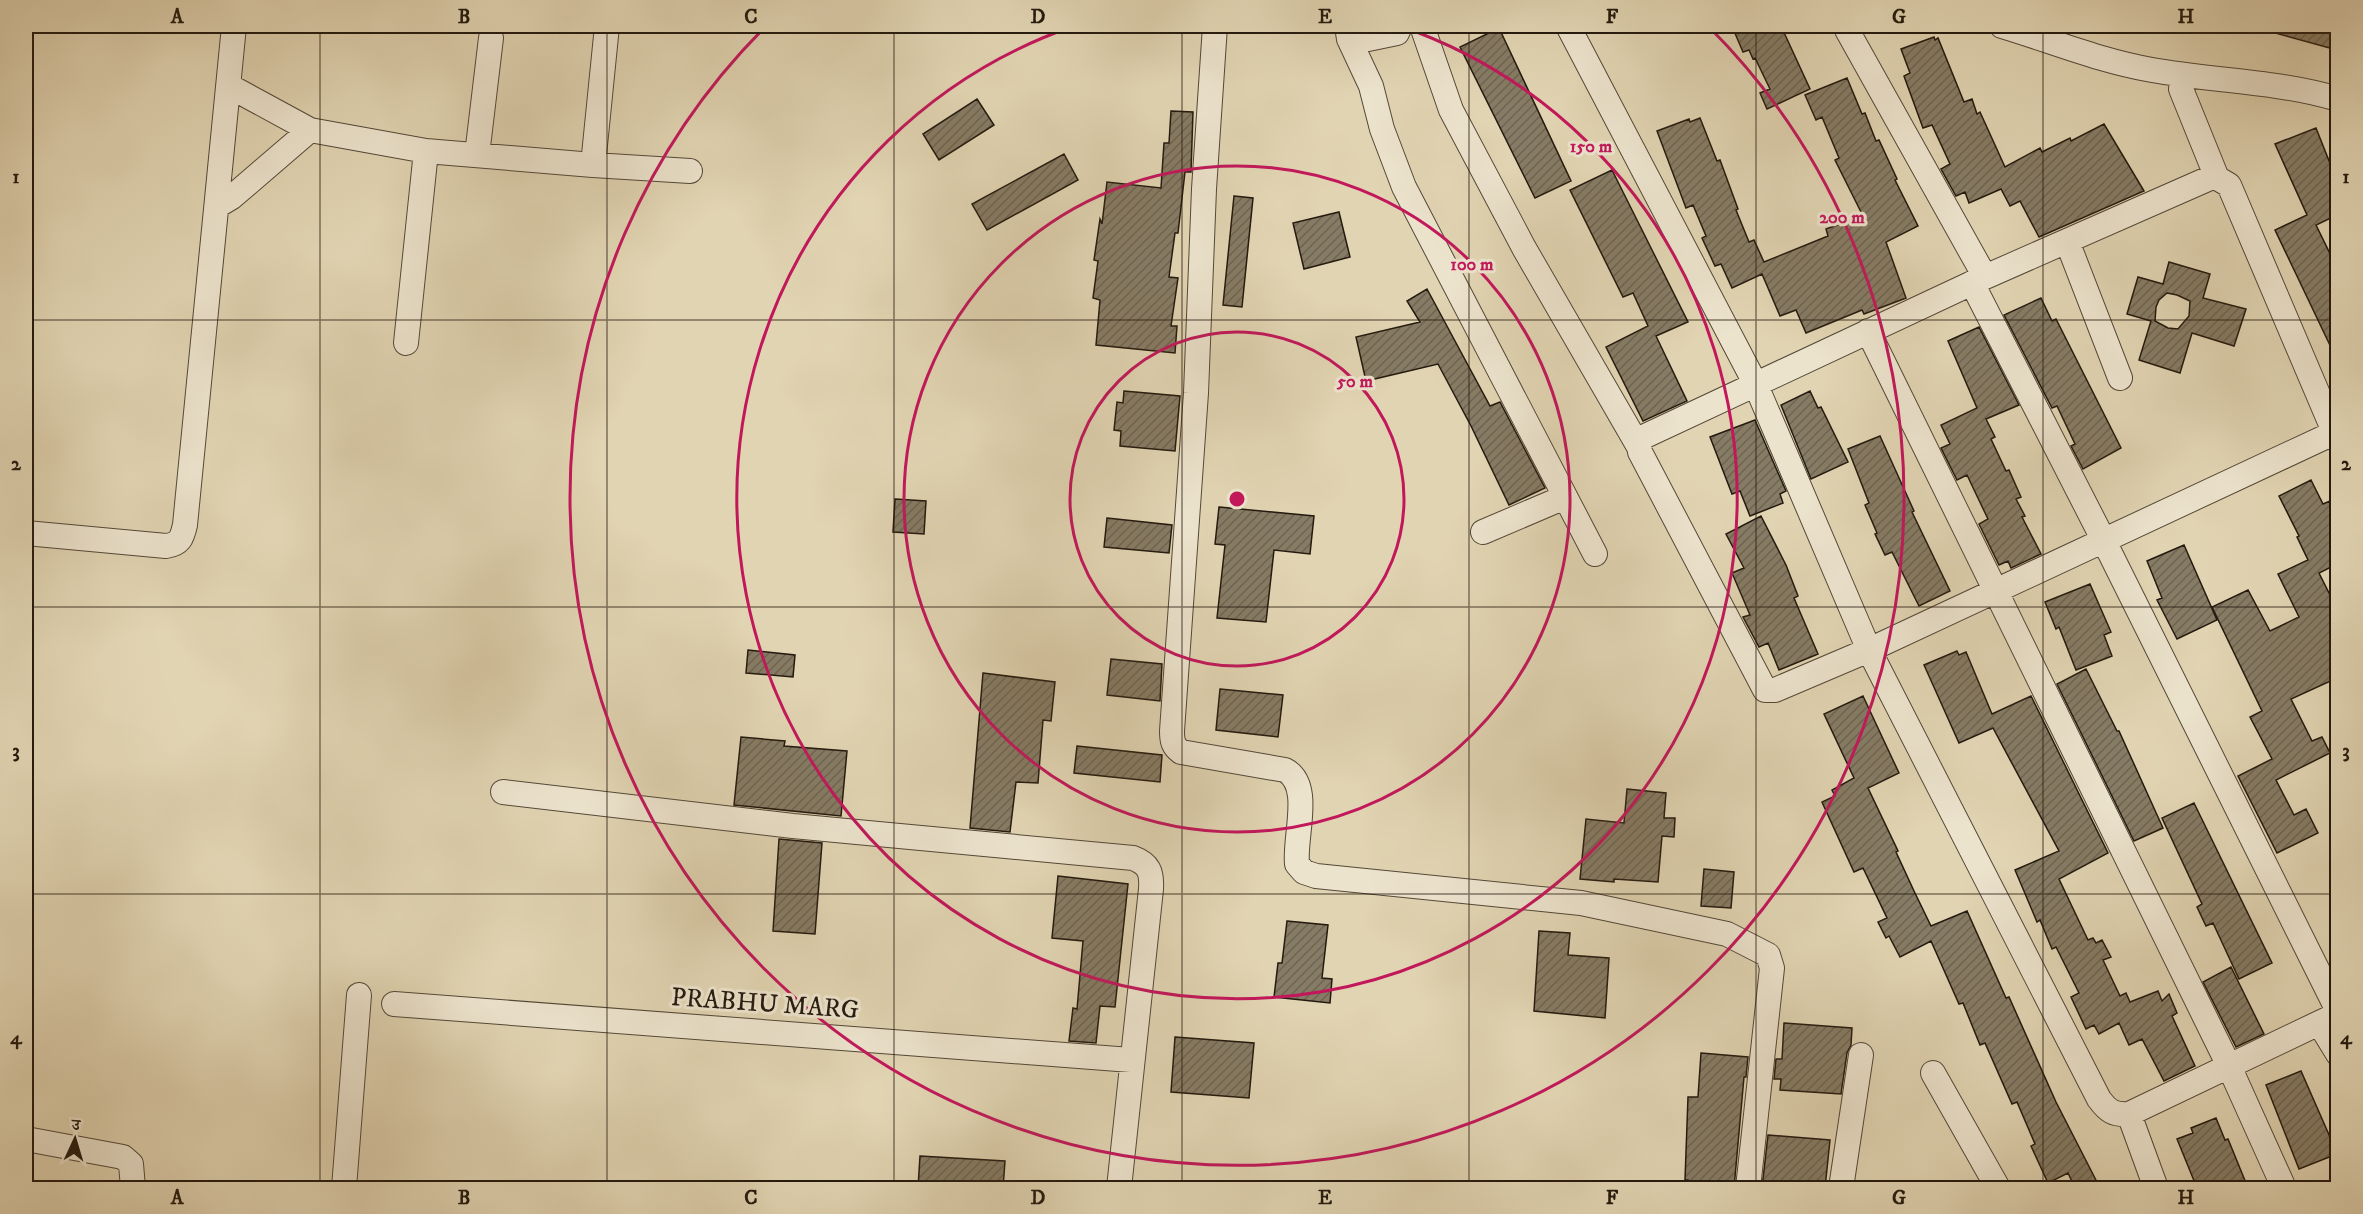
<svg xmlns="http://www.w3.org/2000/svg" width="2363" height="1214" viewBox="0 0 2363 1214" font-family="'IM FELL DW Pica','Noto Serif Devanagari',serif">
	<defs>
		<pattern id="building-hatch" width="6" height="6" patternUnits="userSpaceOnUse" patternTransform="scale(1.5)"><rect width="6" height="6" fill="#867b64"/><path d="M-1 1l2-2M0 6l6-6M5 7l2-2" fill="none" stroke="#6d6451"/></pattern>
	</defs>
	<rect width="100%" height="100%" fill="#e1d4b2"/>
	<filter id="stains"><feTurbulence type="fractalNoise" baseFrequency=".00333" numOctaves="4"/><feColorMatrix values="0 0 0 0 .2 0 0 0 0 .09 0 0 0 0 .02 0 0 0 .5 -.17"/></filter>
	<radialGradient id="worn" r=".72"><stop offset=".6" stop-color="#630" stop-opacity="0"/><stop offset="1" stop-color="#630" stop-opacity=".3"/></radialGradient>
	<path fill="url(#building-hatch)" stroke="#241a0f" stroke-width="1.5" fill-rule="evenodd" d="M1745,26H1781L1810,89L1767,109L1760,93L1770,89L1755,58L1753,59L1749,50L1743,52L1734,31Z
		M2269,26H2337V50L2268,31Z
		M1499,28L1571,181L1535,198L1460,47Z
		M1934,37L1935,40L1938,38L1964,102L1972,99L1977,114L1980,112L2005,167L2040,148L2042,152L2070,138L2071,141L2104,124L2144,191L2039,237L2020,201L2010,206L2001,189L1969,203L1965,192L1956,196L1941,169L1950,164L1932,125L1923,128L1904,76L1910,73L1901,49Z
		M1847,78L1862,114L1865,113L1876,141L1879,140L1897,179L1895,180L1918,226L1886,242L1906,298L1864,314L1862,310L1806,333L1796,310L1780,316L1762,274L1732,288L1721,264L1715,266L1702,238L1706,236L1693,205L1686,208L1657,131L1689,119L1690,122L1700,118L1717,161L1720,160L1738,209L1736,210L1749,242L1754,240L1764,262L1828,236L1826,229L1863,216L1835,160L1839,158L1822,117L1816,120L1805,95Z
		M977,99L994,125L939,160L923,134Z
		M1171,111L1193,112L1191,172H1185L1178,233H1175L1169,277L1178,278L1171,326H1177L1175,353L1096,345L1100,300L1093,298L1098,261L1094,260L1100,219L1102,224L1107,182L1161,188L1164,143H1169Z
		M2316,128L2337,181V215L2316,225L2337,268V360L2275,230L2307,215L2275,144Z
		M1064,154L1078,180L987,230L972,204Z
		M1612,170L1688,322L1656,336L1687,401L1643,421L1606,347L1648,326L1633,293L1623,297L1570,190Z
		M1234,196L1253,198L1242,307L1223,305Z
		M1339,212L1350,257L1304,269L1293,223Z
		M2169,262L2210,274L2203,298L2246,309L2234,346L2192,333L2180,373L2139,360L2151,321L2127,314L2138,277L2163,284ZM2167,293L2177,295L2190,301L2189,316L2178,329L2168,328L2155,321L2156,307L2159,300Z
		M1427,289L1490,406L1500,402L1545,488L1509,505L1471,426L1438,364L1366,381L1356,337L1420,322L1407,301Z
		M2041,298L2052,321L2056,319L2121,448L2083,469L2071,446L2075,444L2057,406L2052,408L2004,315Z
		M1979,327L2019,405L1986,419L1995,437L1991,439L2006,471L2009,470L2021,497L2016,499L2025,516L2022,517L2041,554L2011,568L2008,561L1999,565L1979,524L1988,519L1976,494L1967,475L1957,480L1941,448L1950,444L1941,425L1977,408L1948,341Z
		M1124,391L1180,396L1175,451L1120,446L1121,431L1114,430L1117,402L1123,403Z
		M1810,391L1818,408L1821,407L1848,462L1811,479L1781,405Z
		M1755,420L1786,491L1780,494L1783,503L1750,516L1740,491L1732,494L1710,437Z
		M1880,436L1914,511L1912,512L1950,591L1919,606L1892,552L1885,555L1875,534L1877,533L1865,505L1869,503L1848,449Z
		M2311,480L2323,504L2330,501L2337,516V564L2319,573L2337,609V678L2291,699L2312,741L2322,737L2330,753L2276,780L2294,815L2306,809L2318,833L2277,853L2238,776L2272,759L2250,717L2262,711L2212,607L2248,590L2270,631L2299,617L2278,574L2308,560L2297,537L2299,536L2279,496Z
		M895,499L926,501L924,534L893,532Z
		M1219,507L1314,516L1310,554L1274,550L1266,622L1217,618L1225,545L1215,544Z
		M1761,516L1786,565L1798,596L1794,598L1818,654L1779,670L1768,643L1759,647L1743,617L1750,615L1732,573L1744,568L1726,534Z
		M1107,518L1172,525L1169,553L1104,547Z
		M2184,545L2217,620L2177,639L2157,600L2162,598L2147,561Z
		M2090,584L2111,632L2104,635L2112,656L2076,670L2059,627L2056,629L2045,602Z
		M748,650L795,655L793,677L746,673Z
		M1957,651L1959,655L1966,652L1992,714L2031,696L2108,853L2059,879L2088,940L2093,938L2096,943L2102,940L2111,957L2103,960L2120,996L2126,993L2130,1002L2158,991L2162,1001L2169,994L2177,1013L2172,1016L2195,1066L2164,1081L2142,1039L2129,1045L2119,1023L2099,1034L2094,1025L2086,1029L2071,997L2079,993L2056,947L2052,949L2040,920L2037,922L2015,870L2059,851L1993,728L1959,743L1924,665Z
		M1111,659L1162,664L1160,701L1107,695Z
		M2086,669L2117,731H2119L2163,828L2134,841L2057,684Z
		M983,673L1055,682L1051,721L1043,720L1038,783L1016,782L1010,832L970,828Z
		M1220,689L1283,695L1278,737L1216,730Z
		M1863,696L1899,773L1868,788L1898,851L1896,852L1914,891L1931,926L1967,911L2006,998L2009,997L2056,1102L2100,1188H2075L2068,1173L2048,1183L2031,1146L2035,1144L2017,1102L2012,1104L1985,1043L1980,1045L1963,1003L1959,1004L1931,941L1900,957L1889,936L1886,938L1878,922L1887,918L1863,868L1854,872L1822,802L1835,796L1832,790L1854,778L1824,714Z
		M741,737L785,741L784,746L847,751L841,816L734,805Z
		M1077,746L1162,755L1160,782L1074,773Z
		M1627,789L1666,793L1664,818H1675L1674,837L1662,836L1658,882L1614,879V882L1580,879L1586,819L1624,823Z
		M2194,803L2272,963L2239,979L2213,923L2206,926L2197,907L2202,904L2162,818Z
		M779,839L822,843L815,934L773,931Z
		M1704,869L1734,872L1731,908L1701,906Z
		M1058,876L1128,884L1115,1007L1100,1006L1096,1043L1069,1041L1073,1008L1077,1009L1083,941L1052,938Z
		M1287,921L1328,925L1322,978L1332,979L1330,1003L1274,997L1278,963H1282Z
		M1539,931L1570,933L1568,955L1609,958L1605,1018L1534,1011Z
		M2231,967L2264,1034L2236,1047L2203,982Z
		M1784,1023L1852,1028L1851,1045L1847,1053L1841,1094L1780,1090L1781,1079H1774L1776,1059H1782Z
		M1175,1037L1254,1043L1249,1098L1171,1092Z
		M1701,1053L1748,1057L1746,1077H1744L1734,1188H1688V1180H1685L1688,1097H1698Z
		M2301,1071L2330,1137L2337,1134V1154L2299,1169L2266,1085Z
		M2216,1118L2225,1140L2228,1139L2248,1188H2197L2177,1139L2193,1133L2191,1128Z
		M1768,1135L1830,1140L1825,1188H1762Z
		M920,1156L1005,1161L1003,1188H918Z"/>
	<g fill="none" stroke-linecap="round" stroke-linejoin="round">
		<g stroke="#534838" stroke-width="26">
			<path id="minor" d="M1215,26L1204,189L1196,393L1172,731C1172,741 1173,746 1181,752L1285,770C1313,785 1294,836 1297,864L1304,872L1316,876L1581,903L1727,934L1768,955L1772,968L1748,1188
				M1347,26L1349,39L1371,86L1382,129L1404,187L1595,554
				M1422,26L1451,110L1524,248L1639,447
				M1568,26L1755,383L1869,650L1775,690H1765L1640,452L1639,447L1641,438L1985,277L2210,178H2217L2229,185L2338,441
				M2002,26C2052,41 2100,61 2152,70C2214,81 2277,81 2338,99
				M1847,30L1985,277
				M1349,39H1368L1397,33L1400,26
				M229,86L310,130
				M2181,89L2217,178
				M477,155L491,38
				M593,165L690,171
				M217,206L232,197L310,130L426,151L593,165L607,26
				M2067,241L2120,378
				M1972,283L2104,541L2338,1011
				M1868,331L2229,1066L2284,1188
				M406,343L426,151
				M2338,431L1869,650L2099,1099C2108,1111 2113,1115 2129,1114L2338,1014
				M1483,532L1565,497
				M26,533L166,546C180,544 182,538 185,525L234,26
				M503,792L793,826L1133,858C1149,864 1152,872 1151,889L1119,1188
				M394,1004L1131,1060
				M2319,1023L2338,1054
				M1933,1073L1998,1188
				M2129,1114L2156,1188
				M26,1139L123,1157L131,1164L133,1188
				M344,1188L359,995
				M1841,1188L1861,1055"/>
		</g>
		<use href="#minor" stroke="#ece3cd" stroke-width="24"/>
	</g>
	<path fill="none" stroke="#241a0f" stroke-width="1.5" stroke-opacity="0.55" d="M320,26V1188M607,26V1188M894,26V1188M1182,26V1188M1469,26V1188M1756,26V1188M2043,26V1188M26,320H2338M26,607H2338M26,894H2338"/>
	<g fill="none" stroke="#c2185b" stroke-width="3">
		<circle cx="1237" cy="499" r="167"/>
		<circle cx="1237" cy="499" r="333"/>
		<path d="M1400 26A500 500 0 1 1 1074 26"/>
		<path d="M1709 27A667 667 0 1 1 765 27"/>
	</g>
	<g text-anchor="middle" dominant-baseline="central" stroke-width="6" stroke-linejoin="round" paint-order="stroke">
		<g font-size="26" fill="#241a0f" stroke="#ece3cd">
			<text transform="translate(765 1004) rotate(4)">PRABHU MARG</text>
		</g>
	</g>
	<circle cx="1237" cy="499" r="9" fill="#c2185b" stroke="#ece3cd" stroke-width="3"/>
	<g font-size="18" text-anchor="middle" font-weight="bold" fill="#c2185b" stroke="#ece3cd" stroke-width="6" stroke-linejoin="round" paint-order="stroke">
		<text x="1591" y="152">150 m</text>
		<text x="1842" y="223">200 m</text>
		<text x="1472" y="270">100 m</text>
		<text x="1355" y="387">50 m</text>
	</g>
	<rect width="2363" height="1214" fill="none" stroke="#e1d4b2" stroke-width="66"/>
	<g transform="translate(75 1139) rotate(4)" stroke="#ece3cd" stroke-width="4.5" paint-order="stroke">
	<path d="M0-4.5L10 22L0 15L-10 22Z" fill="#241a0f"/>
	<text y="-9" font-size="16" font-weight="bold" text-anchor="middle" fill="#241a0f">उ</text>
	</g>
	<rect x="33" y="33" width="2297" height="1148" fill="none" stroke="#241a0f" stroke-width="2"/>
	<g font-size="20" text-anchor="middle" font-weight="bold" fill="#241a0f">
		<text x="177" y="23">A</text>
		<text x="464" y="23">B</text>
		<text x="751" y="23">C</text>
		<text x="1038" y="23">D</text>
		<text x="1325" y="23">E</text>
		<text x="1612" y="23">F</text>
		<text x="1899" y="23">G</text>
		<text x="2186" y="23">H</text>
		<text x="16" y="183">1</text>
		<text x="2346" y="183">1</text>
		<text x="16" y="470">2</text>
		<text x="2346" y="470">2</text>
		<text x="16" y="757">3</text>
		<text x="2346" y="757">3</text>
		<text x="16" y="1044">4</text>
		<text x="2346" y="1044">4</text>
		<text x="177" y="1204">A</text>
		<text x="464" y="1204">B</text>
		<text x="751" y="1204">C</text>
		<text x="1038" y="1204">D</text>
		<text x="1325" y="1204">E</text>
		<text x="1612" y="1204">F</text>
		<text x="1899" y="1204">G</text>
		<text x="2186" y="1204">H</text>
	</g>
	<rect width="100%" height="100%" filter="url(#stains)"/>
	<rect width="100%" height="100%" fill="url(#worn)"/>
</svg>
